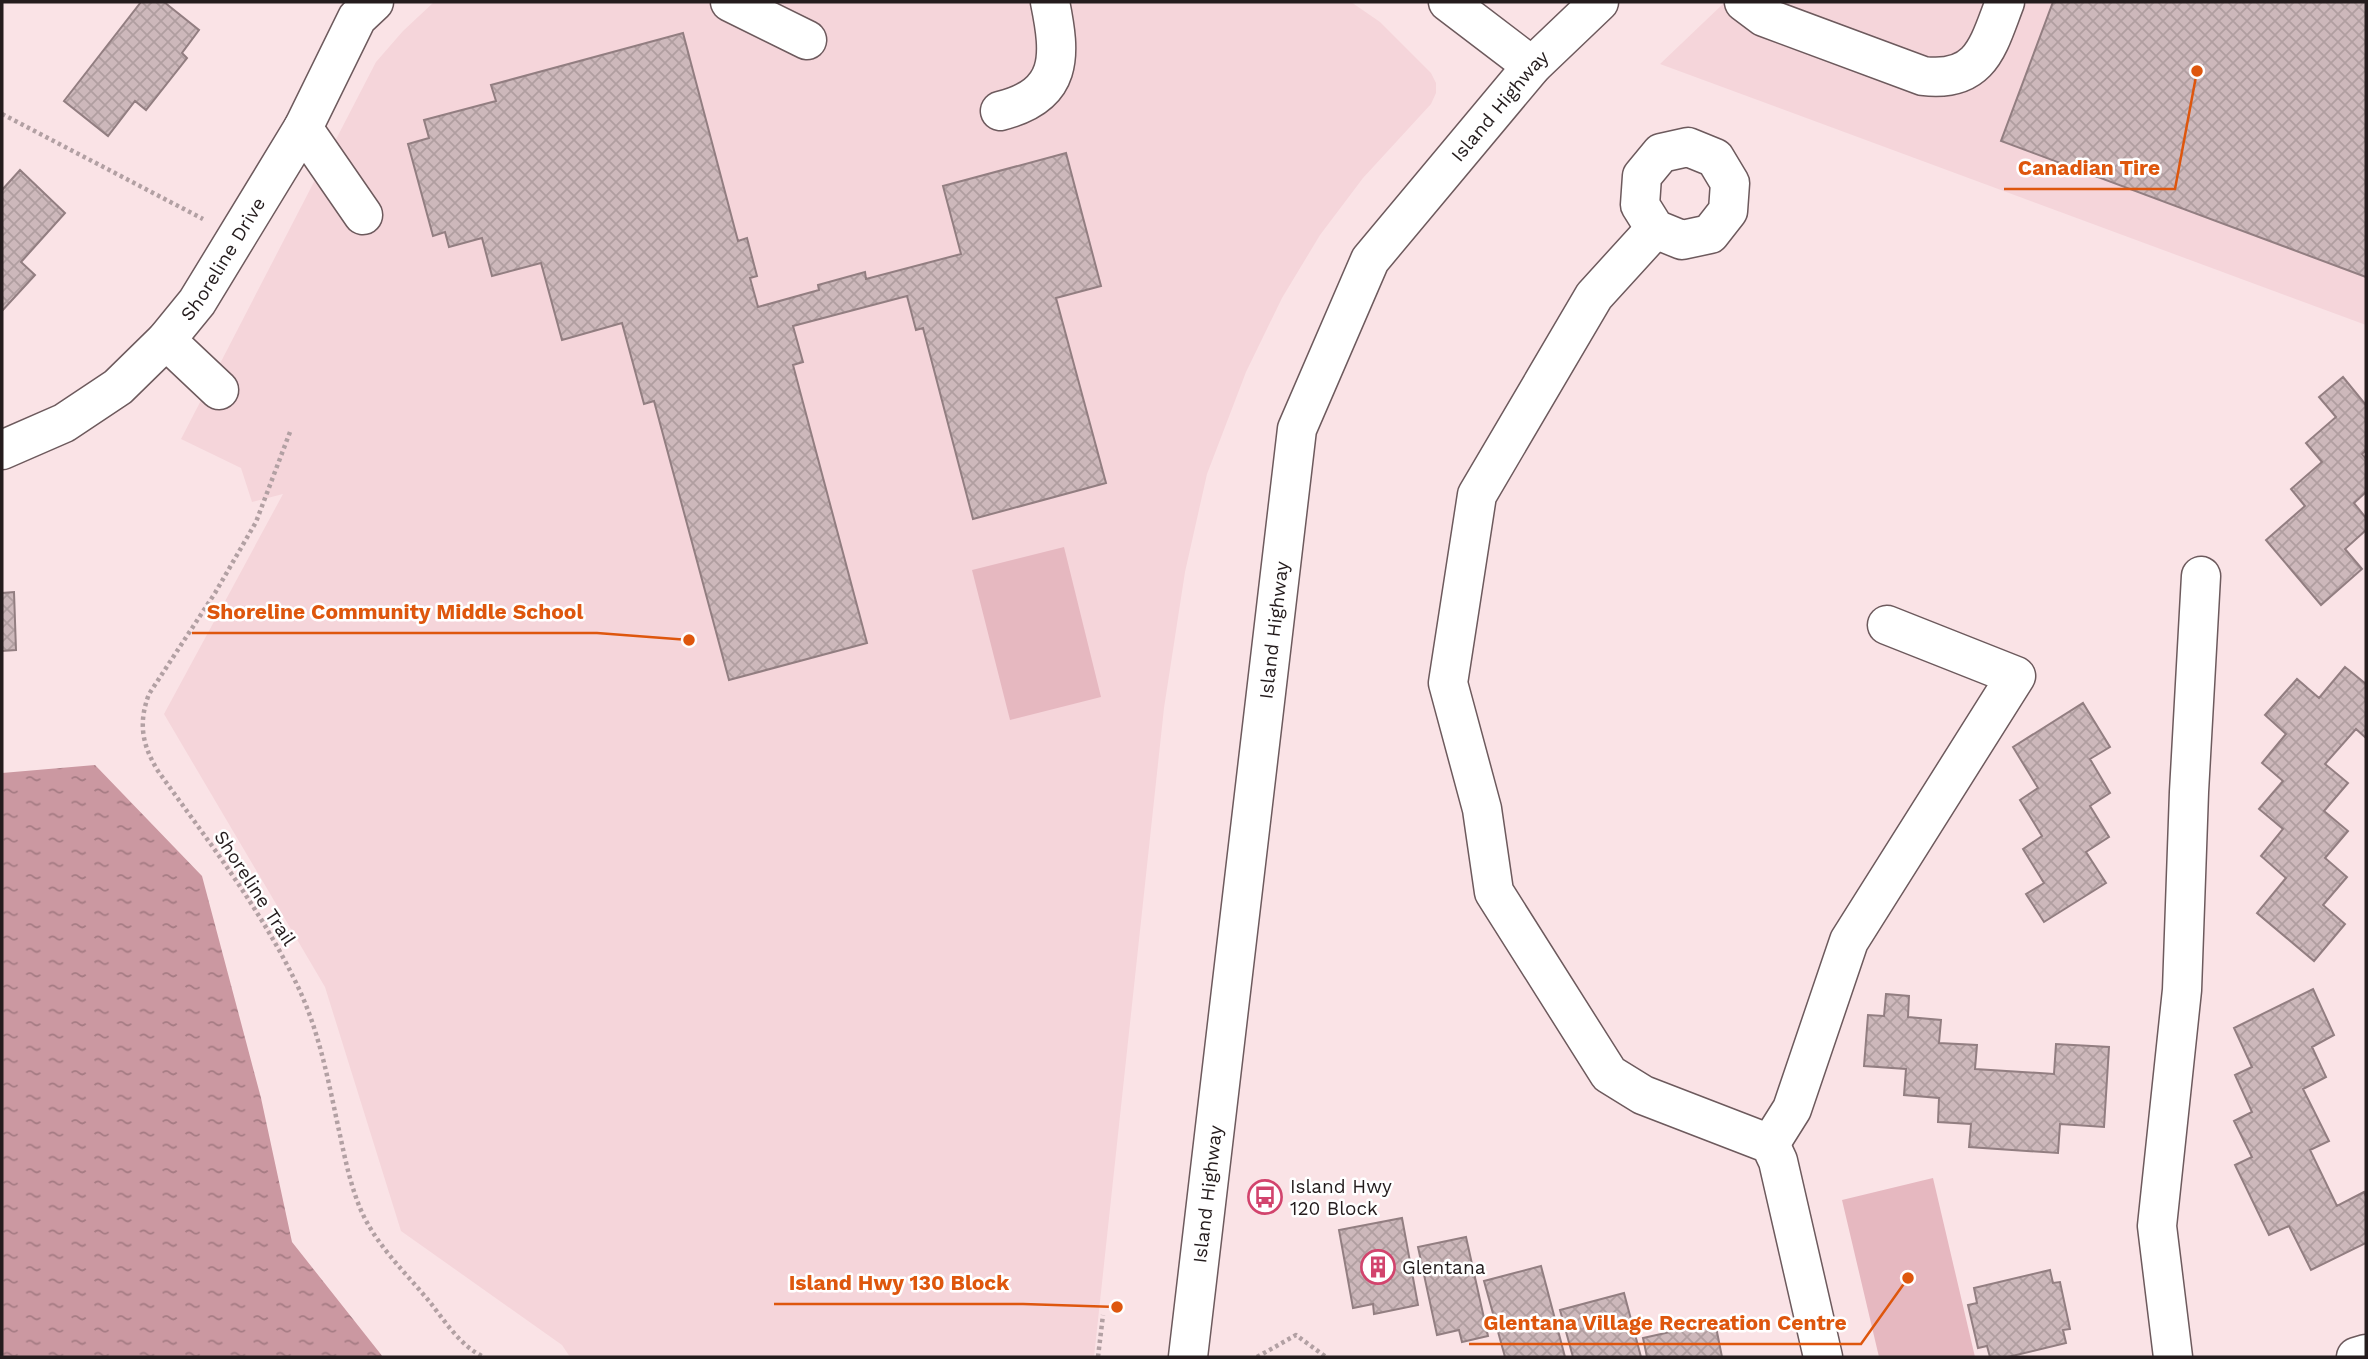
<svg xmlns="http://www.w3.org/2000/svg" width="2368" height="1359" viewBox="0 0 2368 1359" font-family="'Work Sans',sans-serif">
	<defs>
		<pattern id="water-ripples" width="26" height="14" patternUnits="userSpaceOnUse" patternTransform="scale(1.75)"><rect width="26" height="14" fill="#cb98a1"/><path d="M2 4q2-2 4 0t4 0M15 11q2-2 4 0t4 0" fill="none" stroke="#a57b83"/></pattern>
		<pattern id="building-cross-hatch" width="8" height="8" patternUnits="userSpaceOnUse" patternTransform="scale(1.75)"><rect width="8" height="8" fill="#cdb8bb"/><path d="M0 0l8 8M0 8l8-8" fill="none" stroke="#b09ea0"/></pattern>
	</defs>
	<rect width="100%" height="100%" fill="#fae3e6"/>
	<path fill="#f5d5da" d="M434,2H1351L1380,22L1431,73L1436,83V93L1431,104L1363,178L1320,235L1282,298L1246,372L1207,474L1185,572L1164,708L1094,1357H570L562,1345L401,1231L325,987L164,714L283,494L252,502L241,468L181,439L376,62L403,31Z
		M1725,2H2366V325L1660,64Z"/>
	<path fill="#e6b8c0" d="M1064,547L1101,697L1010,720L972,570Z
		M1933,1178L1975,1357H1879L1842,1200Z"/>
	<path fill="url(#water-ripples)" d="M95,765L202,876L261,1098L292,1242L383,1357H2V773Z"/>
	<path fill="url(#building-cross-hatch)" stroke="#927e81" stroke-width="2" d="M141,2H164L199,30L182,53L187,58L146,110L135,101L108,136L64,101Z
		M2053,2H2366V277L2001,141Z
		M683,33L738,241L747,238L757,276L750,278L758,307L819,290L818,285L865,272L866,279L961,254L943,186L1066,153L1101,286L1056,298L1106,483L973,519L923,328L916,330L907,296L793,326L803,362L793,365L867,643L729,680L654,401L644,404L622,323L562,340L541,263L492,276L482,238L449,247L445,232L433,236L408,144L429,138L424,120L496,101L491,85Z
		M20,170L65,213L21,262L35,275L2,311V190Z
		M2343,377L2366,405V450L2362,454L2366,459V492L2354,503L2366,518V530L2345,549L2362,569L2321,605L2266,540L2305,506L2291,489L2322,462L2306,443L2336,417L2319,397Z
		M14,592L16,650L2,651V593Z
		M2345,667L2366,684V738L2356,729L2325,764L2348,783L2324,811L2348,831L2325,858L2347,877L2323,905L2345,924L2314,961L2257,913L2286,878L2261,856L2283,829L2259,809L2283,781L2262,763L2286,734L2265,715L2297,679L2319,698Z
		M2083,703L2110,747L2090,759L2110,793L2090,806L2109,837L2086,852L2106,883L2044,922L2026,894L2044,883L2023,849L2042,836L2020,800L2038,788L2013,747Z
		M2313,989L2334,1035L2312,1047L2326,1077L2303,1089L2329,1141L2310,1150L2337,1206L2364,1192L2366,1197V1243L2311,1270L2289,1226L2269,1235L2235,1165L2252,1157L2234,1121L2252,1112L2235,1075L2252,1067L2234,1028Z
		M1886,994L1909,996L1908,1017L1941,1020L1939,1043L1977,1045L1975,1069L2054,1074L2056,1044L2109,1047L2104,1127L2060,1124L2058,1153L1969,1147L1971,1124L1938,1122L1939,1098L1904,1095L1906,1069L1864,1066L1868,1015L1884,1016Z
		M1402,1218L1418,1305L1374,1314L1373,1304L1353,1308L1339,1230Z
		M1466,1237L1488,1336L1462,1342L1459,1330L1437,1335L1418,1247Z
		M1541,1266L1565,1357H1505L1484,1281Z
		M2050,1270L2053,1283L2060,1282L2070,1329L2063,1330L2066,1343L2008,1357H1990L1987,1346L1978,1348L1968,1305L1977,1303L1974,1288Z
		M1624,1293L1641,1357H1573L1560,1310Z
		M1715,1322L1722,1357H1647L1643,1338Z"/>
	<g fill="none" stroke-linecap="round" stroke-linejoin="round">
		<g stroke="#6d5a5d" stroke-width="41">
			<g id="minor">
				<path d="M730,2L807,40"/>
				<path d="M1448,2L1532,66"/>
				<path d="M1744,2L1764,17L1923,76C1981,83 1988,46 2005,2"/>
				<path d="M1000,111C1064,95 1061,56 1050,2"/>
				<path d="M303,128L363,215"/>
				<path d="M1688,147L1715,158L1730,183L1728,211L1710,234L1682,240L1655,229L1640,205L1642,176L1661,153Z"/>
				<path d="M1655,229L1594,296L1477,495L1448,683L1482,809L1494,892L1609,1074L1643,1095L1770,1144L1778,1161L1823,1357"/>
				<path d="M166,340L219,390"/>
				<path id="s1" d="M2,450L64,423L118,387L166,340L197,302L303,128L357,18L374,2"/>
				<path d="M1770,1144L1792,1109L1849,941L2016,676L1887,625"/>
				<path d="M2173,1357L2157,1226L2182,990L2189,792L2201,576"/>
				<path d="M2356,1357L2366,1354"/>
			</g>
		</g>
		<g stroke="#6d5a5d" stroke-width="41">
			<g id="major">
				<path id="s2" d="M1188,1357L1297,429L1370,260L1532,66L1599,2"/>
			</g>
		</g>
		<path stroke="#b2a0a3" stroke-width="4.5" stroke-dasharray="3.5 3.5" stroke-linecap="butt" d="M2,114L203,219
			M290,432L256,522L215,593L149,694C138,723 142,745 158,771C208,841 262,910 299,989C319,1032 328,1079 338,1126C344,1153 349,1181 360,1208C375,1244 404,1271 429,1301C444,1320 461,1347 484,1357
			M1098,1357L1103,1315
			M1257,1357L1296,1335L1326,1357"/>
		<use href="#minor" stroke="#fff" stroke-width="38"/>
		<use href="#major" stroke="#fff" stroke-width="38"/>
	</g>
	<defs>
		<g id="bus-ring" transform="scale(1.75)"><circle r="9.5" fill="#fff" stroke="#d2446d" stroke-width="1.5"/><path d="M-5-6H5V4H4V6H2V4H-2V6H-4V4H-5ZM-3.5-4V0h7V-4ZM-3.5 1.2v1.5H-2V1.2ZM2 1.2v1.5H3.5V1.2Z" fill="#d2446d"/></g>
		<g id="building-ring" transform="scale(1.75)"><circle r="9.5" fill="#fff" stroke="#d2446d" stroke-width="1.5"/><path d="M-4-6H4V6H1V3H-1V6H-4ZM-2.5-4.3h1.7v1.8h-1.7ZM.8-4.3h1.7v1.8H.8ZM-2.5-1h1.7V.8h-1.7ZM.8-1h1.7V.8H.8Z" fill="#d2446d"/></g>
	</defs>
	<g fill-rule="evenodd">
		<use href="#bus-ring" x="1265" y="1197"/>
		<use href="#building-ring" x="1378" y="1267"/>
	</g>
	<g text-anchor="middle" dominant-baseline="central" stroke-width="5" stroke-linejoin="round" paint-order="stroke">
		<g font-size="19" fill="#241c1d" stroke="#fff">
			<text stroke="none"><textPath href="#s2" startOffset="1320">Island Highway</textPath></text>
			<text stroke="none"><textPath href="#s1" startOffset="299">Shoreline Drive</textPath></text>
			<text stroke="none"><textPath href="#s2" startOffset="732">Island Highway</textPath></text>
			<text transform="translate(255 888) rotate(57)">Shoreline Trail</text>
			<text stroke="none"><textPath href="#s2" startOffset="164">Island Highway</textPath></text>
		</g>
		<g font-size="19" fill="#241c1d" stroke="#fff" text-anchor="start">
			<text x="1290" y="1186">Island Hwy<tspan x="1290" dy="22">120 Block</tspan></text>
			<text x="1402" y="1267">Glentana</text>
		</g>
	</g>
	<path fill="none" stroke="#de560d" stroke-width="2.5" d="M2197 71L2175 189H2004M689 640L597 633H192M1117 1307L1023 1304H774M1908 1278L1861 1344H1469"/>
	<g fill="#de560d" stroke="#fff" stroke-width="2.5">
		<circle cx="2197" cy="71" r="7"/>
		<circle cx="689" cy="640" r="7"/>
		<circle cx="1117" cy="1307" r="7"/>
		<circle cx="1908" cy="1278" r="7"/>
	</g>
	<g font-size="21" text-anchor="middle" font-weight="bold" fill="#de560d" stroke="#fff" stroke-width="5" stroke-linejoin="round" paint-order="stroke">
		<text x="2089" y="175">Canadian Tire</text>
		<text x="395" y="619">Shoreline Community Middle School</text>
		<text x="899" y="1290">Island Hwy 130 Block</text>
		<text x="1665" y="1330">Glentana Village Recreation Centre</text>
	</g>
	<rect width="2368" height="1359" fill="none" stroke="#241c1d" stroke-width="7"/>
</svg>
